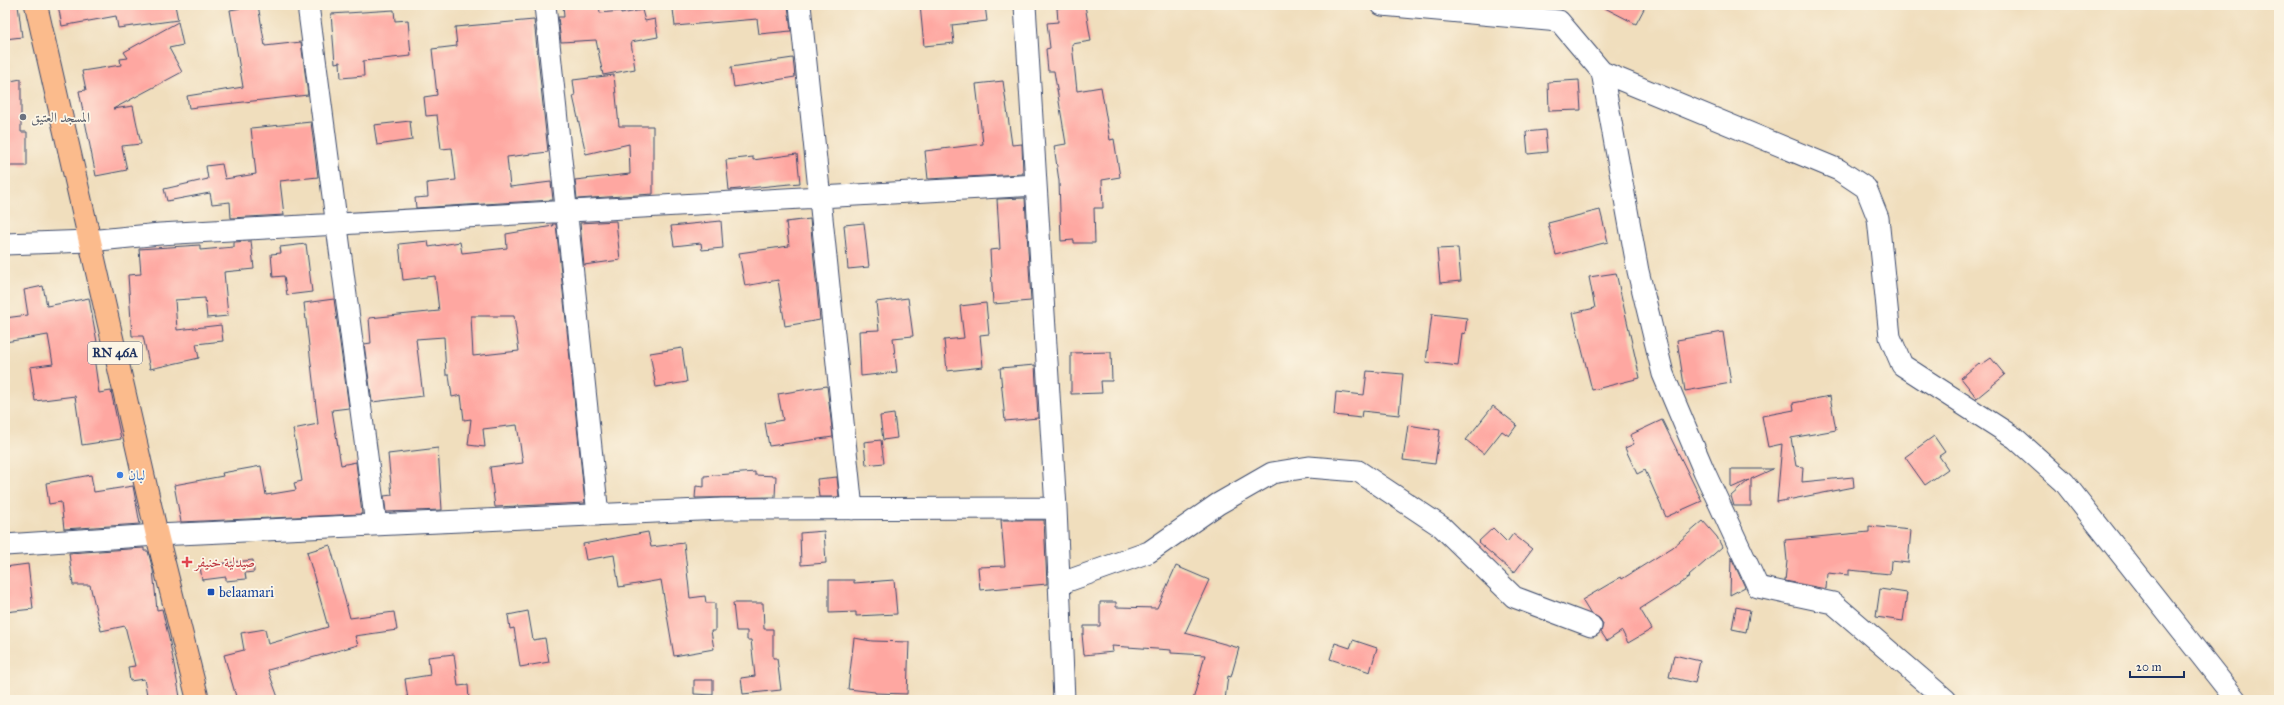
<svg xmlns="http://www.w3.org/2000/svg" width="2284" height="705" viewBox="0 0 2284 705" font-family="'IM FELL Great Primer',Amiri,serif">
	<rect width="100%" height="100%" fill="#fcf5e5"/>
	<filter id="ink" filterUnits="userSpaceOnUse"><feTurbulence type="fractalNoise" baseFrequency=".025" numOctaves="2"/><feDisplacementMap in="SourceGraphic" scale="8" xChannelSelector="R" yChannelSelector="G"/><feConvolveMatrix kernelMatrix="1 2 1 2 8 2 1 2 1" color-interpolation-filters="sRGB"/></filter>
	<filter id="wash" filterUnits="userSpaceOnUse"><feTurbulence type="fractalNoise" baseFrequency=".012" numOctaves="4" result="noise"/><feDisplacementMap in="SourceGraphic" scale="16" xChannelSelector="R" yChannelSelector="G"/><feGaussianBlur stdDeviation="0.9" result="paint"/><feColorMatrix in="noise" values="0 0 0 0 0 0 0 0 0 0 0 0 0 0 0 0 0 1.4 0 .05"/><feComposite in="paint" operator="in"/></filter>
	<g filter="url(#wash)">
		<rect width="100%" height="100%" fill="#f0debd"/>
		<g id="blocks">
			<path fill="#fea7a1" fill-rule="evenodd" d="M5,5H18L22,37L5,39Z
				M58,5H175L178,20L118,28L116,16L62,26Z
				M258,5L265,46L301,42L308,95L189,108L187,96L243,87L230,10Z
				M563,5H599L600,13L621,11V14L642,10L645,21L655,19L658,37L631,42L635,69L603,75L596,40L561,42L558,17H564Z
				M698,5H788L791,31L759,34L757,19L675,26L673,9L699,7Z
				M920,5H985L987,21L952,25L954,43L924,46Z
				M1085,5L1091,41L1072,44L1077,91L1101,87L1110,140L1114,139L1120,177L1102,180L1103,208H1094L1095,243H1074V240L1061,241L1059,181L1054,146L1066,144L1054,71H1048L1046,49L1050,48L1047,23L1058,22L1057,8Z
				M1599,5H1646L1636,24Z
				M394,10L395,21L408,20L411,56L363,61L364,76L341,78L340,62L335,63L331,14Z
				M534,20L548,152L507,157L510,187L551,182L553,200L416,208L415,198L428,197L427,183L456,180L452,148L441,149L437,115L426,116L424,97L437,95L432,49L457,46L455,27Z
				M178,22L183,45L169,48L182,72L113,109L133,106L141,144L122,146L127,170L96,176L79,91L86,90L82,71L121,65L120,59L128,58L124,52Z
				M793,58L795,77L734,87L731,67Z
				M614,75L619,126H653V194L577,199L575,180L630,174L629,144L586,154L573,96H575L573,80Z
				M21,79V132H27V166H5V82Z
				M1579,80L1581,110L1549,111L1548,82Z
				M1003,81L1012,145L1022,144L1023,174L928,179L925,151L983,144L976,84Z
				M410,121L412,140L377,145L374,125Z
				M311,122L318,177L280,181L284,215L231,218L230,202L212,204L210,193L167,201L164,189L208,179L206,166L222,164L225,179L256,174L251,128Z
				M1545,130L1547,152L1528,154L1526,132Z
				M797,154L800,183L729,190L726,160L753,157V160Z
				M1025,198L1031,301L993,304L990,250L1000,249L997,199Z
				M1600,210L1608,242L1556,255L1548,223Z
				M810,219L820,320L785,326L778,280L745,286L739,253L789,246L786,222Z
				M616,221L620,260L584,265L580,223Z
				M721,221L723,248L702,250L701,243L674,246L671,226Z
				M864,223L869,267L848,269L844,225Z
				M552,224H556L585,503L495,507L490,467L523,463L517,425L483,429L485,447L468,445L471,419L464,420L461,395L452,397L449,375H446L444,337L416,339L423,396L372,402L364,344L371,343L369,318L439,311L435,276L403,280L399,244L428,241L429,247L460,242L462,253L507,248L506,234L553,226ZM471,316H514L519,351L473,356Z
				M251,241L254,269L224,272L228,316L207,318L205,298L175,300L177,330L221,325L223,341L196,344L199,358L150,369L143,336H132L128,275L141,274L139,249L200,245V250L234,247V242Z
				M306,244L312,292L287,295L284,276L273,277L271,254L281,253L280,247Z
				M1458,248L1461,281L1440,283L1437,249Z
				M1616,273L1640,378L1592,390L1573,313L1595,308L1589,277Z
				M43,286L47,306L89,298L97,342L92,343L99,393L111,391L121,439L82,445L75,396L35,401L30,367L53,364L48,335L5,342V318L28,315L24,290Z
				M908,298L913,336L893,338L897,372L861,376L859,331L879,330L876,302Z
				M334,299L349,408L332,410L341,465L356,462L362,514L181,522L174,485L223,476L222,473L261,466L266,495L296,490L294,483L302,481L293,429L318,424L304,303Z
				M986,303L989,334L980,335L983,367L947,371L944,340L964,338L960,306Z
				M1432,314L1467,318L1465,334L1462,333L1458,366L1426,362Z
				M1723,332L1731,383L1685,391L1677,340Z
				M682,348L687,382L656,387L650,353Z
				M1111,352L1112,381H1101L1102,393L1071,394V353Z
				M1991,358L2005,375L1977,398L1961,378L1979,363L1981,365Z
				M1035,365L1038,418L1005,421L1000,368Z
				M1367,371L1403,374L1399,415L1362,411L1361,418L1334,415L1336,392L1364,395Z
				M827,386L833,437L769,446L765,423L783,420L778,394Z
				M1830,396L1836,430L1791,438L1796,466L1803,467L1802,482L1853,477L1854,487L1777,502L1782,444L1768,447L1762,416L1794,410L1793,403Z
				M1493,406L1517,425L1509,436L1502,431L1484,454L1466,440Z
				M894,414L897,438L883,440L880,416Z
				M1662,420L1702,501L1666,517L1645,470L1637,474L1625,448L1634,444L1630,435Z
				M1408,425L1440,430L1435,464L1403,460Z
				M1934,436L1945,452L1939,456L1948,469L1925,485L1905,457Z
				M881,440L884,463L866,465L864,442Z
				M438,448L442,510L386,512L384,496L392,495L388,454Z
				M1731,469H1773L1751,479V506H1734L1731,496L1749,480L1731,488Z
				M755,472V475L776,476L775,497L695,498L696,486L704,487V476Z
				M91,475L94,492L133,486L140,524L64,529L61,502L49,504L46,483Z
				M837,477L839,497H819L817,479Z
				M1001,520H1044L1047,584L980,590L978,567L1005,566Z
				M1703,521L1717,537L1722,547L1689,576L1690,577L1640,609L1652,629L1628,643L1622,631L1607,641L1601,632L1603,624L1600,619L1590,613L1582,600L1621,577L1622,579L1673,547Z
				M1869,526L1911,530L1908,563L1891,561L1890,574L1849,570V575L1827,573L1826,589L1785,581L1787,561L1785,540L1869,532Z
				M1493,528L1507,542L1513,534L1532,549L1514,573L1478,542Z
				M824,531L826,563L801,565L800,533Z
				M648,532L651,547L684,543L690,598L705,596L706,603H715V631H711L714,649L674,656L661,580L619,587L614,555L586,560L583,544Z
				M330,545L350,618L394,612L397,630L355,636L358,645L268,670L279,700H237L224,655L244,650L241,633L265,629L268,644L328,627L307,552Z
				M144,548V551H148L153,570L157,610L162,609L170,643L180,697L148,700L144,679L130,681L128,667L135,666L125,626L101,631L90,585H73L69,553Z
				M1731,557L1745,587L1730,595Z
				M253,560L254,572L245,573L246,579L226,581V577L202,580L200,566Z
				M28,564L33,609L5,612V567Z
				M1176,566L1209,580L1185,633L1239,648L1231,677L1228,676L1225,700H1193L1205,655L1171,653V650L1112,646L1113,652L1084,655L1082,634H1084V626H1100V602H1116V607L1157,608Z
				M829,580H854V583L894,580L897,614L856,616V612L829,613Z
				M1880,589L1907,593L1903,621L1876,617Z
				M733,603H763L764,629H773V658H777L781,690L743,694L741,678L755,676L751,640H747V631H736Z
				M1736,607L1750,610L1746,632L1732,629Z
				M528,611L533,640L545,638L549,662L520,667L514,628L510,629L508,615Z
				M854,638L872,641L909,642L907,694L875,693V692L848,689Z
				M1353,640L1377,648L1370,672L1330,659L1335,643L1350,648Z
				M454,654L458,686L468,685L469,700H408L405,679L430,675L428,657Z
				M1674,655L1700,661L1695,683L1669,677Z
				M694,680H713V695L694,694Z"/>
		</g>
	</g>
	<g filter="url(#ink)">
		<use href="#blocks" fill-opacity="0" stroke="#3b496c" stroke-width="1"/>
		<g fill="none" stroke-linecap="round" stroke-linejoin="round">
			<g stroke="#3b496c" stroke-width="23">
				<path id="street" d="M308,5L376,525
					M545,5L598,515
					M800,5L852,509
					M1025,5L1056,508L1064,700
					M1382,5L1559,21L1602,72L1839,170L1866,188L1878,218L1890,337L1902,365L2015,438L2064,482L2236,700
					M1602,72L1638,271L1663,374L1704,471L1758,587L1833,603L1946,700
					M5,244L89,241L160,234L1036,185
					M5,545L157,535L722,509L1056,508
					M1059,584L1149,552L1218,504L1272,473L1309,467L1358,471L1442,527L1514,597L1591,626"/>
			</g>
			<g stroke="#3b496c" stroke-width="24">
				<path id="primary" d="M36,5L157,535L198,700"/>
			</g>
			<use href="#street" stroke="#fff" stroke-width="21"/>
			<use href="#primary" stroke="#fbbb8c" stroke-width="22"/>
		</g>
	</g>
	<circle fill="#6b7280" stroke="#fcf5e5" stroke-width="1.5" cx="23" cy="117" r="4"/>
	<circle fill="#3f7fe0" stroke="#fcf5e5" stroke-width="1.5" cx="120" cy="475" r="4"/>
	<path fill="#e0444e" stroke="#fcf5e5" stroke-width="1.5" d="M185 556h4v4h4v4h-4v4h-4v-4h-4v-4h4z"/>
	<rect fill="#1a4fb4" stroke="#fcf5e5" stroke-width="1.5" x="207" y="588" width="8" height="8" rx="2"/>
	<g text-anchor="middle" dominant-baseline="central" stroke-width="3.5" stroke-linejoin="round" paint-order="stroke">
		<rect fill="#fcf5e5" stroke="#5e6a86" stroke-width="1" x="88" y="342" width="54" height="22" rx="3"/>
		<g font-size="13" font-weight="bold" fill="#1b2f5e">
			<text x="115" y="353">RN 46A</text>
		</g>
		<g font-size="14" fill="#5b616d" stroke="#fcf5e5" text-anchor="start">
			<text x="31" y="117">المسجد العتيق</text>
		</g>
		<g font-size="14" fill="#366cbe" stroke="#fcf5e5" text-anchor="start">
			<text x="128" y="475">لبان</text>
		</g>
		<g font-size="14" fill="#be3a42" stroke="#fcf5e5" text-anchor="start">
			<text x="195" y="562">صيدلية خنيفر</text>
		</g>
		<g font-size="14" fill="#164399" stroke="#fcf5e5" text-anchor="start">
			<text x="219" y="592">belaamari</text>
		</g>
	</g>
	<rect width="2284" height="705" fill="none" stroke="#fcf5e5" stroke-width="20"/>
	<path d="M2130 671v6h54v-6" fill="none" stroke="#1b2f5e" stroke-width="2"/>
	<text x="2136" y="671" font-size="12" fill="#1b2f5e" stroke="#fcf5e5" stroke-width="3" paint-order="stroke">20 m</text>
</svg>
